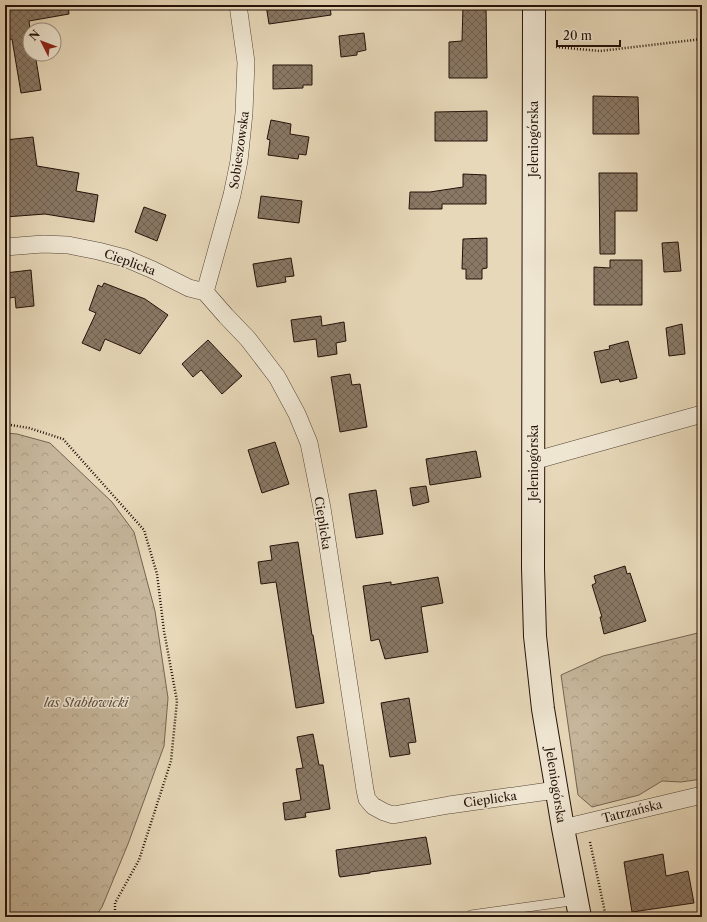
<svg xmlns="http://www.w3.org/2000/svg" width="707" height="922" viewBox="0 0 707 922" font-family="'Libre Caslon Text',serif">
	<defs>
		<pattern id="forest-crowns" width="20" height="18" patternUnits="userSpaceOnUse"><rect width="20" height="18" fill="#c6b69b"/><path d="M2 6a3 3 0 1 1 6 0M12 15a3 3 0 1 1 6 0" fill="none" stroke="#aa9b84"/></pattern>
		<pattern id="building-cross-hatch" width="8" height="8" patternUnits="userSpaceOnUse"><rect width="8" height="8" fill="#897865"/><path d="M0 0l8 8M0 8l8-8" fill="none" stroke="#706151"/></pattern>
	</defs>
	<rect width="100%" height="100%" fill="#e7d8b9"/>
	<filter id="stains"><feTurbulence type="fractalNoise" baseFrequency=".005" numOctaves="4"/><feColorMatrix values="0 0 0 0 .2 0 0 0 0 .09 0 0 0 0 .02 0 0 0 .5 -.17"/></filter>
	<radialGradient id="worn" r=".72"><stop offset=".6" stop-color="#630" stop-opacity="0"/><stop offset="1" stop-color="#630" stop-opacity=".3"/></radialGradient>
	<path fill="url(#forest-crowns)" stroke="#746452" d="M5,433L17,434L50,443L112,502L134,532L155,611L168,698L164,746L128,844L102,907L95,917H5Z
		M702,632V779L681,782L662,781L639,795L592,807L578,795L561,675L603,656Z"/>
	<path fill="url(#building-cross-hatch)" stroke="#231109" d="M5,5H68L69,14L29,21L30,30V54H35L41,90L21,93L12,39L5,40Z
		M266,5H330L331,15L269,24Z
		M463,5H486L487,78H449V42L462,41Z
		M364,33L366,50L357,52V55L341,57L339,36Z
		M273,65H312V85H303V88L273,89Z
		M593,96L638,97L639,134H593Z
		M487,111V141H435V112Z
		M271,120L291,124L290,134L309,137L306,155L299,154L298,159L268,155L270,140L267,139Z
		M33,137L37,166L79,173L76,191L98,195L94,222L45,214L5,217V140Z
		M599,173H637V211H615V254H600Z
		M463,174L486,175V204H442V209H409L410,192H430L463,187Z
		M261,196L302,201L299,223L258,218Z
		M144,207L166,215L157,241L135,232Z
		M487,238V268L482,269V279H466V269H462L463,239Z
		M678,242L681,271L664,272L662,243Z
		M291,258L294,276L285,277L286,282L257,287L253,264Z
		M610,260H642V305H594V267L610,268Z
		M31,270L34,306L16,308L15,297L5,299V273Z
		M104,283L145,299L168,315L140,354L105,339L100,351L82,343L96,313L89,310L98,285L102,287Z
		M321,316L322,326L344,322L346,341L336,343L337,354L318,357L316,339L294,342L291,320Z
		M682,324L685,354L669,356L666,328Z
		M208,340L242,376L222,394L201,370L193,377L182,364Z
		M628,341L637,378L620,382L619,379L601,383L594,352L610,349L609,346Z
		M350,374L352,385L360,384L367,427L340,432L331,377Z
		M275,442L289,484L262,493L248,450Z
		M476,451L481,477L430,485L426,459Z
		M426,486L429,502L413,506L410,488Z
		M376,490L383,534L356,538L349,494Z
		M298,542L312,635H313L324,703L296,708L276,582L261,584L258,562L272,560L270,546Z
		M625,566L627,574L630,573L646,621L604,634L600,617H602L592,585L596,583L594,576Z
		M438,577L443,603L421,607L428,652L385,659L379,639L371,641L363,586L391,582V585Z
		M409,698L416,742L408,743L410,754L390,757L381,703Z
		M313,734L319,765H323L330,809L305,813L306,817L285,820L283,803L301,800L296,769L303,768L297,737Z
		M426,837L431,864L370,872V873L340,877L339,875L336,850Z
		M663,854L666,876L688,871L694,903L632,912L624,862Z"/>
	<g fill="none" stroke-linecap="round" stroke-linejoin="round">
		<g stroke="#544335" stroke-width="10">
			<path id="lane" d="M471,915L578,900"/>
		</g>
		<g stroke="#544335" stroke-width="18">
			<path id="street" d="M5,247L43,244L68,245L98,251L125,258L153,270L189,288L205,292L226,316L248,339L277,377L297,414L309,443L322,508L365,790L367,799L373,806L384,812L393,815L449,805L556,790
				M205,292L232,195L239,161L244,113L246,62L238,5
				M533,461L702,414
				M563,828L702,795"/>
		</g>
		<g stroke="#231109" stroke-width="24">
			<path id="secondary" d="M534,5L533,568L535,636L543,709L563,828L580,917"/>
		</g>
		<path stroke="#231109" stroke-width="2.5" stroke-dasharray="1 2" stroke-linecap="butt" d="M556,47L600,51L702,39
			M5,424L29,428L63,439L144,530L157,574L164,631L177,701L171,761L139,860L115,903V917
			M590,842L606,917
			M387,917L456,915"/>
		<use href="#lane" stroke="#efe6d2" stroke-width="9"/>
		<use href="#street" stroke="#efe6d2" stroke-width="17"/>
		<use href="#secondary" stroke="#efe6d2" stroke-width="22"/>
	</g>
	<g text-anchor="middle" dominant-baseline="central" stroke-width="3" stroke-linejoin="round" paint-order="stroke">
		<g font-size="12" fill="#231109" stroke="#efe6d2">
			<text transform="translate(533 139) rotate(-90)">Jeleniogórska</text>
			<text transform="translate(239 150) rotate(-82)">Sobieszowska</text>
			<text transform="translate(130 262) rotate(20)">Cieplicka</text>
			<text transform="translate(533 463) rotate(-90)">Jeleniogórska</text>
			<text transform="translate(323 523) rotate(81)">Cieplicka</text>
			<text transform="translate(556 785) rotate(81)">Jeleniogórska</text>
			<text transform="translate(490 799) rotate(-8)">Cieplicka</text>
			<text transform="translate(632 811) rotate(-14)">Tatrzańska</text>
		</g>
		<g font-size="12" font-style="italic" fill="#5c4b3c" stroke="#efe6d2">
			<text x="86" y="702">las Stabłowicki</text>
		</g>
	</g>
	<rect width="707" height="922" fill="none" stroke="#e7d8b9" stroke-width="20"/>
	<rect x="6" y="6" width="695" height="910" fill="none" stroke="#231109" stroke-width="2"/>
	<rect x="10" y="10" width="687" height="902" fill="none" stroke="#231109"/>
	<g transform="translate(42 42) rotate(312)"><circle r="19" fill="#efe6d2" stroke="#9d9182"/>
	<path d="M0-3L7 15L0 10L-7 15Z" fill="#8f2418"/>
	<text y="-6" font-size="11" font-weight="bold" text-anchor="middle" fill="#231109">N</text>
	</g>
	<path d="M557 40v6h63v-6" fill="none" stroke="#231109" stroke-width="2"/>
	<text x="563" y="40" font-size="12" fill="#231109" stroke="#efe6d2" stroke-width="3" paint-order="stroke">20 m</text>
	<rect width="100%" height="100%" filter="url(#stains)"/>
	<rect width="100%" height="100%" fill="url(#worn)"/>
</svg>
